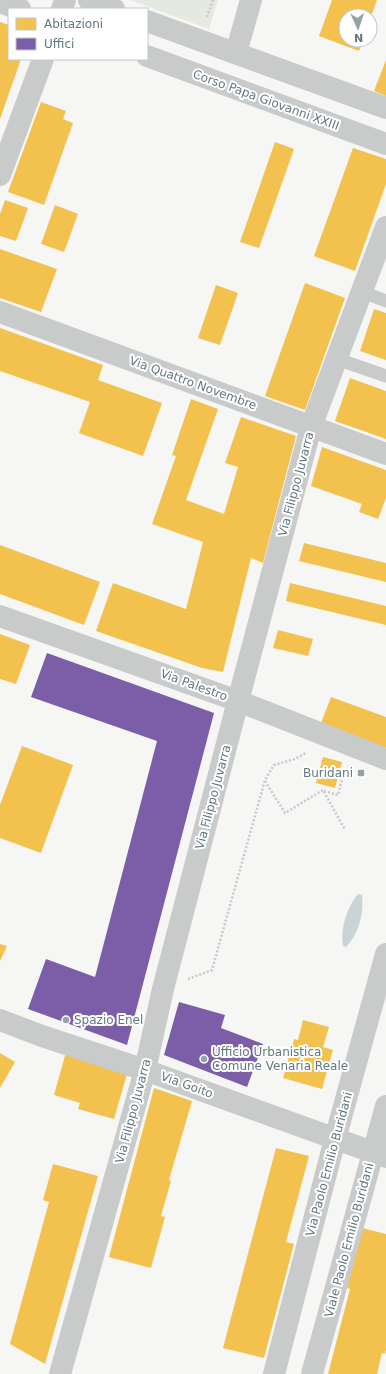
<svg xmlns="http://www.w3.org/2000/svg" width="386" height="1374" viewBox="0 0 386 1374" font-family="'DejaVu Sans',sans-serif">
	<rect width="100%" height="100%" fill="#f6f6f5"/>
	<path fill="#e6e8e2" d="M130,0H218L209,29Z"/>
	<path fill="#c8d4d6" d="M358,894L362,895C364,913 359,934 346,947L343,946C340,929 347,907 358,894Z"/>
	<path fill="#f2c14e" d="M332,0H377L370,19V16H346V40H363L359,51L319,36Z
		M0,22L9,25V59H21L0,119Z
		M386,60V96L374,91Z
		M41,102L66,111L63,119L73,123L44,205L8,192Z
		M275,142L294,149L259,248L240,242Z
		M353,148L386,159V184L355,271L314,256Z
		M5,200L28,208L16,241L0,236V214Z
		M55,205L78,214L64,252L41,244Z
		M0,249L57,269L41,312L0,298Z
		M305,283L345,298L305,410L265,396Z
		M216,285L238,293L220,345L198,338Z
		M374,309L386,313V360L360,351Z
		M0,328L103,365L98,380L162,403L143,456L79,433L90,402L0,371Z
		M350,378L386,391V439L335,421Z
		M191,399L218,409L186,500L224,514L238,467L225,463L241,417L296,436L263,563L251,558L223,672L202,668L96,631L113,583L186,609L203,542L152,524L176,456L172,455Z
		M322,447L386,470V498L378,519L359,512L362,504L311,486Z
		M304,543L386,563V582L299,561Z
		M0,545L100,582L84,625L0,594Z
		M290,583L386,606V625L286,601Z
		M278,630L313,639L308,656L273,648Z
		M0,634L30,645L16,684L0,679Z
		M331,697L386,717V748L321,723Z
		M22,746L73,765L41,853L0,838V805Z
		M323,757L342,762L335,788L316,783Z
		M0,944L7,946L0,961Z
		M303,1020L329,1027L323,1047L333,1050L322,1089L283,1078L294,1039L298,1040Z
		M66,1052L127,1074L114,1119L78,1109L80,1103L54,1095Z
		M0,1053L15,1062L0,1088Z
		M154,1088L192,1101L169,1180L171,1181L161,1216L165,1217L151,1268L109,1257Z
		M276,1148L309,1156L286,1242L294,1244L264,1358L223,1348Z
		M53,1164L98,1176L45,1364L10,1344L49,1202L43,1200Z
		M362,1228L386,1234V1350L385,1354L382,1353L377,1374H328L350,1289L347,1288Z"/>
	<path fill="#7b5ea7" d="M47,653L214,713L127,1045L28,1009L46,959L95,977L157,741L31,697Z
		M179,1002L225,1015L221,1028L263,1044L247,1087L164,1055Z"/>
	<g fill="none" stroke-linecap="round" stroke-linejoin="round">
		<path stroke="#c7c8c9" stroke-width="2.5" stroke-dasharray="2 2" stroke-linecap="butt" d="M207,17L213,0
			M265,781L285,813L323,790L345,830
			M324,791L338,795L345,767
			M188,979L212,970L265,780L274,765L295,759L307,752"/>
		<path stroke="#c9cbcb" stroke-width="13" d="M362,292L386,301
			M337,359L386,376"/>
		<path stroke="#c9cbcb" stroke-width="22" d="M62,9L65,0
			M236,53L251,0
			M0,175L43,59
			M0,312L386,454
			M0,616L238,701L386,759
			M0,1020L42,1036L145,1070L386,1157
			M60,1374L145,1070L163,989L238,701L311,427L386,227
			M274,1374L335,1139L386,954
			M312,1374L386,1106"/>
		<path stroke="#c9cbcb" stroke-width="22" d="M89,0L114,9
			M0,2L20,9
			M147,21L386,108
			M147,56L386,144"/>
	</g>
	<g fill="#95a3a9" stroke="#fff" stroke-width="1.5">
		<rect x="357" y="769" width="8" height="8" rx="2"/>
		<circle cx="66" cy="1020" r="4"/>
		<circle cx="204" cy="1059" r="4"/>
	</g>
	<g text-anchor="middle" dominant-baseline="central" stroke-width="4" stroke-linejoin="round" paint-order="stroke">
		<g font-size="12" fill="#617780" stroke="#fff">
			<text transform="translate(266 100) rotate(20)">Corso Papa Giovanni XXIII</text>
			<text transform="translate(193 383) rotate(20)">Via Quattro Novembre</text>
			<text transform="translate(296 484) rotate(-75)">Via Filippo Juvarra</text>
			<text transform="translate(194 685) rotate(20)">Via Palestro</text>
			<text transform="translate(213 797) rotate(-75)">Via Filippo Juvarra</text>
			<text transform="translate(187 1085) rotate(20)">Via Goito</text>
			<text transform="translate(133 1111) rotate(-75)">Via Filippo Juvarra</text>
			<text transform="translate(329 1164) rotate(-75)">Via Paolo Emilio Buridani</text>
			<text transform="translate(349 1240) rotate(-75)">Viale Paolo Emilio Buridani</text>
		</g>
		<g font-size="12" fill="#617780" stroke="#fff" text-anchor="start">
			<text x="353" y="773" text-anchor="end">Buridani</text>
			<text x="74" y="1020">Spazio Enel</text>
			<text x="212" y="1052">Ufficio Urbanistica<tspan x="212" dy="14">Comune Venaria Reale</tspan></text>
		</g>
	</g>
	<rect x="8" y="8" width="140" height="52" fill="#ffffff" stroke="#c0c9cc"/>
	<rect x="16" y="18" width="20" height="12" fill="#f2c14e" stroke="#c0c9cc"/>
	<text x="44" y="28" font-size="12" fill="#617780">Abitazioni</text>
	<rect x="16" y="38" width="20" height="12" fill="#7b5ea7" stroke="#c0c9cc"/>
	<text x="44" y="48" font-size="12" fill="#617780">Uffici</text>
	<g transform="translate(358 28) rotate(177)"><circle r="19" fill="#ffffff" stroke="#c0c9cc"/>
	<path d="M0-3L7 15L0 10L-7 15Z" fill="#95a3a9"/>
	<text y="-6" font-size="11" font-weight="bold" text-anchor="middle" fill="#617780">N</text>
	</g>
</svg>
